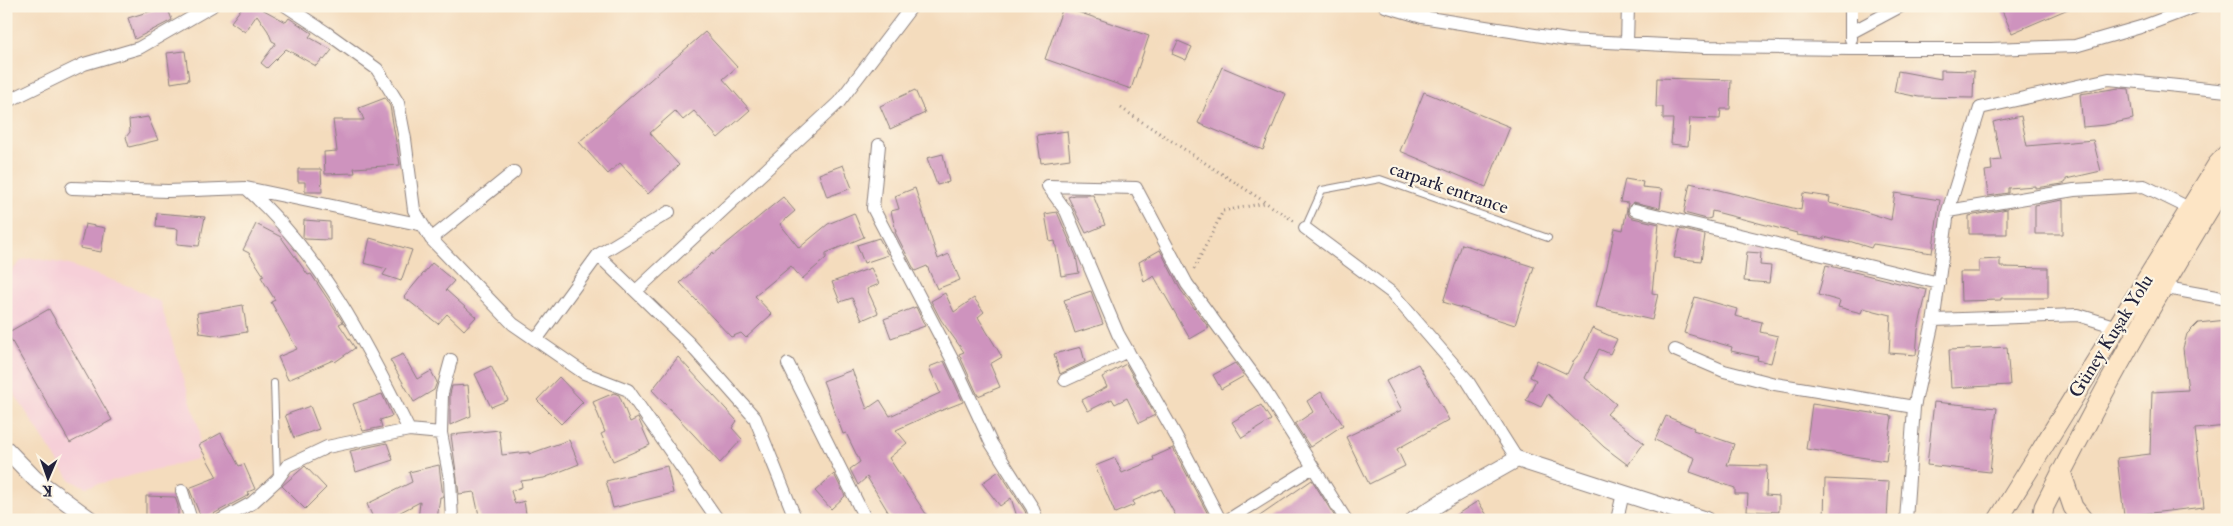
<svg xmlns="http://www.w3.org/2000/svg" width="2233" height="526" viewBox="0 0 2233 526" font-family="'IM FELL Double Pica',serif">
	<rect width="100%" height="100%" fill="#fcf5e5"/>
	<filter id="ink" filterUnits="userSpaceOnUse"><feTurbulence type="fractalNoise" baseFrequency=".02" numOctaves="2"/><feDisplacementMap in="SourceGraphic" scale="10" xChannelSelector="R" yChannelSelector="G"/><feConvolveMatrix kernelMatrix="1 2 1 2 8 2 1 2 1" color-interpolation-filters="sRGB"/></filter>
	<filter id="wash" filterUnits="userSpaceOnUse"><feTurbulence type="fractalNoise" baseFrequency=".0096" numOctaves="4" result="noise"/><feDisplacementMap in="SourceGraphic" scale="20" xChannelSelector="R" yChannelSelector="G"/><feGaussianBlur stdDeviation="1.12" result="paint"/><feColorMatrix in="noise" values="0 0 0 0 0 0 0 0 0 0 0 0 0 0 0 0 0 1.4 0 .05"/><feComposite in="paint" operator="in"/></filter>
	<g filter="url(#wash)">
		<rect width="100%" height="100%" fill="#f4dcbd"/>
		<path fill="#f6cfd8" d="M32,258L66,264L134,288L160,302L200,431L197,459L86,487L70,480L6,381V277L22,260Z"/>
		<g id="blocks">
			<path fill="#ce93be" d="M167,6L172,20L135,39L128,18Z
				M243,6H264L262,9L286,22L289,18L312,33L309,37L332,50L324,60L322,59L316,66L286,49L267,68L261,63L276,43L272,41L268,31L257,15L245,32L231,22Z
				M2000,6H2075L2012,33Z
				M1063,7L1149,36L1131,89L1045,59Z
				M705,32L737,67L723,79L750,110L718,138L694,111L683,120L675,111L650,133L679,165L648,194L620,163L608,174L579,142Z
				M1178,41L1192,47L1186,60L1172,54Z
				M185,51L189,80L171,83L167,53Z
				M1222,67L1286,94L1263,150L1198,123Z
				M1941,70L1974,71L1973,98L1919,97L1894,92L1898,71L1941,79Z
				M1657,78L1731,80L1730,109H1721L1720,119L1690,118L1688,146L1671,144L1673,119H1663V107H1656Z
				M2119,88L2129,89L2133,119L2105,125L2083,127L2080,94Z
				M915,90L925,113L890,129L880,106Z
				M1424,92L1510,127L1486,187L1400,151Z
				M385,98L390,106L400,165L354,168L355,173L325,174L324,152L337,151L333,120H364L359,108Z
				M2021,116L2027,146L2093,140L2101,171L2066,179V182L2063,184L2035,188V186L2008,188V193L1988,196L1985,171L1992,170L1991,161L2001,160L1993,122Z
				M148,117L158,140L129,147L126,137L130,132L129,120Z
				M1067,131L1070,159L1041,163L1037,135Z
				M943,154L949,182L937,185L927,158Z
				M843,165L852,188L827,197L819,174Z
				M298,169H321L322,192H305V182H298Z
				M1625,179L1643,182L1642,187L1662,189L1660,208L1633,202L1627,209L1629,216L1633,218L1659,224L1652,293L1658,294L1652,320L1596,307L1605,271H1606L1615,228L1623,230L1628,203L1620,202Z
				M1690,183L1801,210L1803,193L1830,197L1829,203L1860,210L1891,220L1895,193L1940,200L1932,253L1873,244L1871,248L1849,241V243L1824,237V239L1797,235V233L1712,211L1711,218L1707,219L1684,213Z
				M915,188L938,259L949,254L960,280L937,289L927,266L915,271L895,232H896L891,211L899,209L895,196Z
				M1074,195H1093L1105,225L1086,233L1068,197Z
				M783,197L795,211L780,224L799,248L828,224L854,213L864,237L826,253V258L802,279L791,266L755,296L772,314L746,338L741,333L731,337L680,283L713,252L714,254Z
				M2063,200V234H2035V205Z
				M2007,209V234H1969V216Z
				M1057,212L1076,256L1079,273L1061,276L1055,241L1050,242L1045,214Z
				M157,213L205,217L199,246L177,244L178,229L156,227Z
				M304,220L330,222V240L305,239L303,236Z
				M85,224L105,228L101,252L80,248Z
				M256,224L281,237L308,275L311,274L343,322L339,324L355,348L335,362L333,360L288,380L278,357L297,349L271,302L275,300L261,277L264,276L249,253L243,250Z
				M1680,229L1705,235L1701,261L1674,258Z
				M370,238L412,250L401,281L383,275L387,269L364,263Z
				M879,238L888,255L864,263L857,245Z
				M1462,244L1534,267L1515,325L1443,302Z
				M1160,250L1180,289L1209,328L1190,339L1154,276L1144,282L1139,262Z
				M1747,252L1761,253L1760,265L1771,266L1769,283L1744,281Z
				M2000,259V267L2048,268V298H2001V300L1961,301L1960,272H1979V260Z
				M432,263L454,281L446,290L476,317L464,330L447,314L438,324L404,297Z
				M1826,265L1927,290L1918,330L1916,355L1889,353L1891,315L1863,308L1861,313L1838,307L1840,301L1818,295Z
				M871,268L879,284L867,289L878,313L862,320L852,298L840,302L832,282Z
				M1091,291L1103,324L1075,333L1064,300Z
				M945,293L954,312L974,298L984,312L978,317L1002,357L990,364L1000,387L978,396L959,354L964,352L941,320L931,301Z
				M1695,297L1737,309L1735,316L1762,322L1760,332L1778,336L1771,363L1757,360L1758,357L1731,351L1732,347L1684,333Z
				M243,305L247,332L222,336L200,333L197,313Z
				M916,307L925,326L891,338L884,319Z
				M49,309L112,420L70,443L7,333Z
				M2227,320V426L2195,429L2204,507L2124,516L2117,458L2150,454L2152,392L2188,390L2183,348L2187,334L2198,323Z
				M1592,328L1617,339L1610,354L1599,349L1585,378L1616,404L1607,414L1644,443L1628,465L1604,447L1548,394L1541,407L1526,400L1536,380L1530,377L1537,360L1567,374L1574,360L1581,352Z
				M1081,347L1085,362L1060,374L1054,354Z
				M2007,347L2010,385L1951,388L1949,350Z
				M403,354L417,379L431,371L437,382L434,390L414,402L390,360Z
				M678,357L737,421L732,428L742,439L720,463L652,390Z
				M944,361L963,402L940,411V410L896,430L907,443L889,458L930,520H893L867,477L858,485L850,469L860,462L846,433L843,434L823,381L852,370L867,409L880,400L890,416L940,393L929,367Z
				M1235,363L1244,376L1221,389L1213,375Z
				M1126,364L1155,415L1139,423L1127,398L1115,404L1112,399L1088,411L1082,400L1107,387L1102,377Z
				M1418,364L1449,420L1397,449L1405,466L1369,484L1346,437L1402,410L1386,381Z
				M491,366L508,400L491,407L475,374Z
				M559,377L583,402L561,424L537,400Z
				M468,385L471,416L450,425V394L452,386Z
				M1321,392L1343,425L1310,447L1295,424L1313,412L1307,401Z
				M614,393L619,395L630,422L638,418L650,445L613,461L601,434L605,432L593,402Z
				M382,394L392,416L380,420L382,427L363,431L353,404Z
				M1934,402L1997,408L1990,472L1927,465Z
				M1812,404L1892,416L1886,461L1806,449Z
				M1261,405L1271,420L1242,438L1232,422Z
				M310,406L319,429L294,438L285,415Z
				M1666,416L1694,428L1693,430L1734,444L1727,465L1767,466L1766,495L1779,496V512L1747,511L1748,494H1735V488L1690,472L1695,458L1655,440Z
				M499,430L502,455L529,452V454L569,440L579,464L544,478L521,481L522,487L511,491L515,504L524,501L527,520H480L474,492L459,494L451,435Z
				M221,433L239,466L244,464L255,489L248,492L249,494L247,496L202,520L189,488L217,477L199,445Z
				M387,443L393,460L356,472L350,451Z
				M1173,448L1211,520H1178L1161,489L1133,501L1134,505L1115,513L1095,466L1115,458L1122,473L1154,460L1153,457Z
				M439,465L443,497H440L437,520H418L420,502L385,520H374L367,504L412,482L409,472Z
				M305,466L326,488L305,509L282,486Z
				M667,466L673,493L613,508L606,481Z
				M999,471L1025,511L1028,520H1018L1011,498L1000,506L982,483Z
				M834,474L845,496L831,509L815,491Z
				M1825,479L1889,482L1887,520H1824Z
				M1312,480L1335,517L1331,520H1254Z
				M146,496L175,497L178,506V520H146Z
				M1478,501L1490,520H1448Z"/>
		</g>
	</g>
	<g filter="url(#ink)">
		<use href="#blocks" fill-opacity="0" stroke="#8b7f7c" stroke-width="1"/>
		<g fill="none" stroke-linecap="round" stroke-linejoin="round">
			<g stroke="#8b7f7c" stroke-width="8">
				<path id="service" d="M1305,228L1322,190L1380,179L1548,238
					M274,383L277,476"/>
			</g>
			<g stroke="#8b7f7c" stroke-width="14">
				<path id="minor" d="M286,6L327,33L377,69L398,103L405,139L414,210L431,239L513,324L584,373L628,390L718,520
					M1385,6L1422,17L1567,40L1705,47L1850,49H1991L2075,46L2144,26L2197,6
					M1852,32L1901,6
					M1851,39V6
					M1627,42L1628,6
					M6,102L84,64L139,48L212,6
					M879,145L873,208L953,361L991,443L1032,507L1037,520
					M72,188L168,191L246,188C321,255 365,341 409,430L441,433L450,479L452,520
					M246,188L423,225
					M1635,210L1939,283
					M1948,211L2074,190L2144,186L2191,209
					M1305,228L1392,293L1467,380L1517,459
					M431,239L514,172
					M598,255L688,342L755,418L796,520
					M2161,287L2227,299
					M636,291L839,102L912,6
					M1934,320L2078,315L2117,327
					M536,340L598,255L669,212
					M1675,350L1724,371L1775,384L1914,407
					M788,364L866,520
					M1065,380L1128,351
					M441,433L442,393L451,360
					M182,491L191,520
					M221,520L252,503L277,480L287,466L327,447L409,430
					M1220,520L1176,436L1118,334L1066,211L1048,186L1136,188L1187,284L1263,388L1313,467
					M1228,520L1313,467L1346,520
					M1617,520L1623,493
					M1906,520L1914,407L1934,317L1948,211L1980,108L2109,79L2227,91"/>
			</g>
			<g stroke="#8b7f7c" stroke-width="18">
				<path id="tertiary" d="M6,449L35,479L91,520
					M1414,520L1443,501L1517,459L1706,520"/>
			</g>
			<g stroke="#8b7f7c" stroke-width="21">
				<path id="secondary" d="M2061,472L2073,507L2083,520
					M1998,520L2217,165L2227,154
					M2042,520L2044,507C2100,395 2161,287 2227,180"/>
			</g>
			<path stroke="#8b7f7c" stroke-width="3" stroke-dasharray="1 4" stroke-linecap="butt" d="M1121,108L1294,221
				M1194,269L1223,211L1266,203"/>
			<use href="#service" stroke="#fff" stroke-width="6"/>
			<use href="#minor" stroke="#fff" stroke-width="12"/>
			<use href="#tertiary" stroke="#fff" stroke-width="16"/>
			<use href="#secondary" stroke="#fde5c5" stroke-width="19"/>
		</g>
	</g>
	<g text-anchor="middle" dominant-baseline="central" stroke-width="4.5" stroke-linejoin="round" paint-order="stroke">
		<g font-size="19" fill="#22223b" stroke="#fcf5e5">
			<text transform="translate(1449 188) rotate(19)">carpark entrance</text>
			<text transform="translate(2111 336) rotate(-58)">Güney Kuşak Yolu</text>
		</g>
	</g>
	<rect width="2233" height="526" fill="none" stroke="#fcf5e5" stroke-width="25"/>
	<g transform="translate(48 478) rotate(182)" stroke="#fcf5e5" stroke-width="4" paint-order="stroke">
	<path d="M0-4L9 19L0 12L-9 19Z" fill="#22223b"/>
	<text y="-8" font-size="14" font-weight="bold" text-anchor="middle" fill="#22223b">K</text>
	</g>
</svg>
